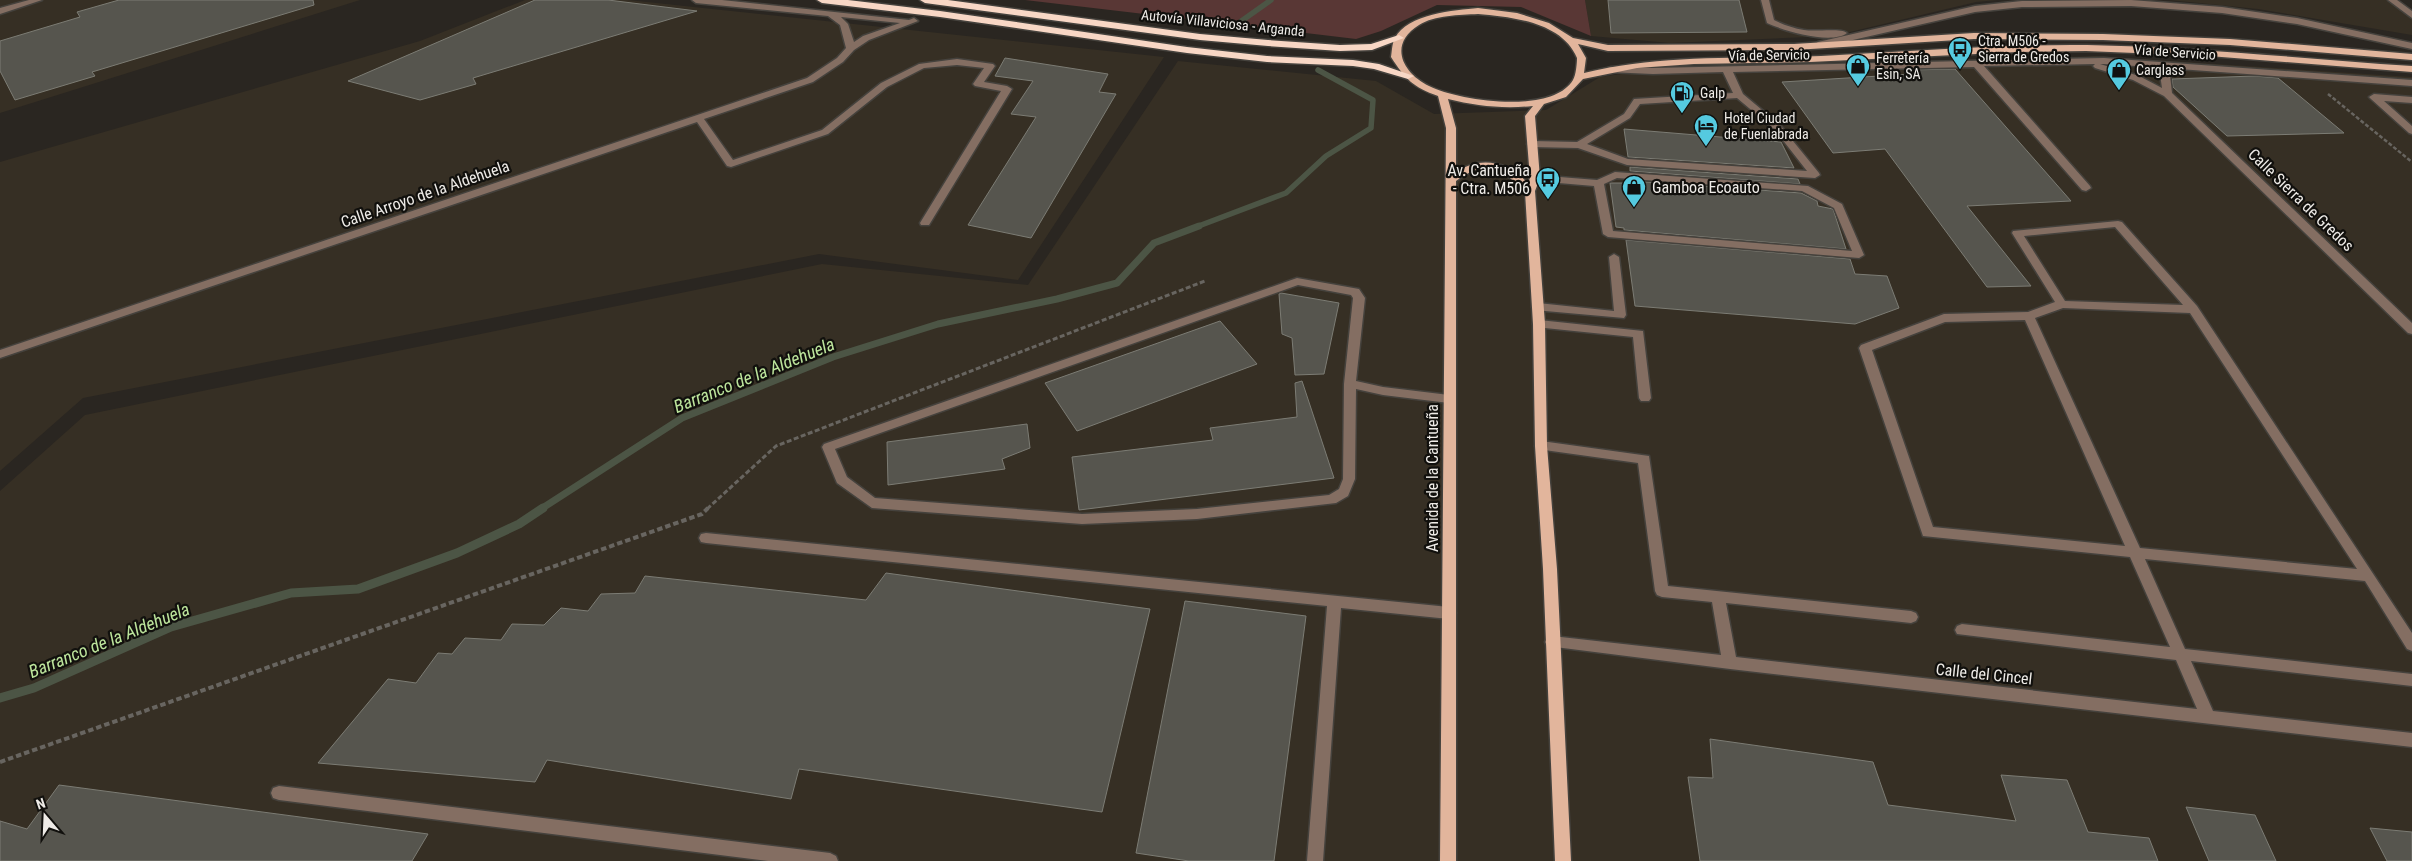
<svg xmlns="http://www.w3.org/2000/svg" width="2412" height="861" viewBox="0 0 2412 861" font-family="'Roboto Condensed',sans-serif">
	<rect width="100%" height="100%" fill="#2a2621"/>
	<path fill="#362f24" d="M0,0H360L0,113Z
		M525,0H628L1164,57L1018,280L819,254L83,398L0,471V162L420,41Z
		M1585,0H1998L1976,2L1833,36L1670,43L1591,36Z
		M2169,0H2398L2412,10V35L2258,9Z
		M2096,56L2412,77V861H0V491L85,415L822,264L1028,285L1178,61L1376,81L1434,114L1546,110L1600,77L1655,69Z"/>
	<path fill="#593735" d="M1025,0H1585L1591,36L1521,7L1437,5L1381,31L1356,39Z"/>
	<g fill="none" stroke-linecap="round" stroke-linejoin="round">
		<path stroke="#4c5545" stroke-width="5.5" d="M1240,22L1271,0
			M1196,227L1286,193L1326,156L1371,128L1373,100L1318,70"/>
		<path stroke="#4c5545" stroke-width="7" d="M541,509L682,418L833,357L938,324L1057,299L1117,283L1154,243L1199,226"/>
		<path stroke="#4c5545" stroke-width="9" d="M0,698L34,688L171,627L291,593L358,589L457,553L519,524L543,508"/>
	</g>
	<path fill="#56554e" stroke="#7c7c74" d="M119,0H313L314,5L92,72L95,76L15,100L0,71V41L80,17L77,12Z
		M535,0H608L697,11L473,78L476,84L420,100L348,81Z
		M1608,0H1739L1747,32L1611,33Z
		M1005,58L1108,74L1099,92L1116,94L1031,238L968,225L1036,117L1011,114L1033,81L995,76Z
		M1955,69L2071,201L1967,206L2031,286L1987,287L1885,149L1833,153L1782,82L1912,74L1909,70Z
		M2254,76L2278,78L2344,133L2227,136L2173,87L2172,79Z
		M1624,129L1781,142L1794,168L1628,157Z
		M1630,167L1798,179L1800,184L1630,171Z
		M1632,181L1801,193L1817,201L1818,206L1833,209L1846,249L1624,230V228L1616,227L1610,183H1632Z
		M1626,240L1850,259L1855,274L1887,276L1899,308L1855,324L1635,306Z
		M1281,293L1339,303L1324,374L1295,375L1292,338L1282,334L1279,294Z
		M1220,321L1257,364L1077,431L1045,383Z
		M1302,381L1334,478L1079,510L1072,457L1213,440L1210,428L1297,417L1295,383Z
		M1027,424L1030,448L1002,459L1005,469L888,485L887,442Z
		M886,573L1150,609L1102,812L799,769L791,799L547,760L535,782L318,763L388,679L416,683L438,653L452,654L465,638L501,640L512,624L544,625L561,608L588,611L601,594L635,593L645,576L866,600Z
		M1185,601L1306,616L1274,861H1189L1136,853Z
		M1710,739L1873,762L1888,805L2016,821L2001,775L2067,780L2088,832L2149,838L2158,861H1700L1688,777L1713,778Z
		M59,785L428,834L412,861H0V821L27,829Z
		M2186,807L2255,815L2276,861H2209Z
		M2370,828L2412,832V861H2387Z"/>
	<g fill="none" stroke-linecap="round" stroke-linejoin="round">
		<g stroke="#45423d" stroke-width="3">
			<path id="minor" d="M29,0H42L0,14V8Z
				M692,0H722L909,20L914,18L918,21L869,40L854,50L843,62L813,82L704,119L733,160L822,130L881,83L919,64L957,59L993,64L995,66L984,82L1007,86L1012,89L929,225H921L920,223L1001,91L975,86L973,84L984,68L957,65L924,68L887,87L828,134L731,167L727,166L697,122L0,358V350L807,78L837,58L846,48L840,25L828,16L696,3ZM841,17L900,23L863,36L854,42L848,24Z
				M1761,0H1769L1774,20C1784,25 1793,28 1804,30C1815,32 1841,28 1847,33C1832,45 1784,31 1767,23Z
				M2131,0L2222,7L2297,18L2412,43V49L2297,24L2222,13L2131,6L2022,7L1975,12L1818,48L1814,45L1818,42L1975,6L2022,1Z
				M2388,0H2397L2412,11V18Z
				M2104,58L2412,80V86L2179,69L2170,75L2172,93L2412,323V334L2408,333L2164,96L2133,80L2095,68L2093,66L2095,64L1984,66L2090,186L2091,188L2086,191L2082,190L1974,67L1733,72L1743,94L1780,125L1819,173L1820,175L1815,178L1627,165L1578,148L1532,147L1527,144L1532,141L1577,142L1624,114L1634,99L1733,93L1723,72L1653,74L1608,72V68L1611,67L1653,68ZM2100,64H2104L2168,68L2160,74L2162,88L2139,76ZM1737,98L1774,129L1807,171L1628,159L1587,144L1630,118L1640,104Z
				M2374,94L2412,97V103L2384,101L2412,126V134L2409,133L2371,99L2369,97Z
				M1615,172L1808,186L1842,204L1864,255L1859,258L1608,237L1603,234L1594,186L1535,181L1530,178L1535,175L1597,180ZM1617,178L1802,191L1834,208L1852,251L1613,231L1604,184Z
				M2118,221L2122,222L2197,306L2412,633V651L2407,649L2365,581L2145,559L2185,649L2412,674V686L2191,661L2213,711L2412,733V747L1730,669L1547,646L1545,642L1547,638L1552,636L1721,655L1712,602L1662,597L1657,595L1655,591L1638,463L1537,449L1535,446L1537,443L1541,441L1649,456L1668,586L1911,611L1916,613L1918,617L1916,621L1911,623L1726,603L1736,657L2197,709L2176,660L1957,634L1955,630L1957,626L1962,624L2170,647L2130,557L1923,536L1859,348L1861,345L1944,314L2028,312L2055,302L2012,233L2013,231ZM2115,227L2183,305L2065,301L2024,236ZM2063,308L2190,313L2357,569L2140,548L2035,318ZM2025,320L2125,546L1933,527L1872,350L1945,322Z
				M1614,254L1619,257L1626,315L1624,318L1534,310L1532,307L1538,303L1614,311L1609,257Z
				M1297,278L1359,289L1365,298L1356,381L1383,387L1449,395L1455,399L1449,403L1383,395L1356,389L1355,479L1348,496L1336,503L1197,519L1082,524L872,508L837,483L822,447L824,444ZM1298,285L1351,295L1353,298L1344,384L1343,479L1339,489L1329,495L1197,509L1082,514L875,498L847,477L835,449Z
				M1539,320L1643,331L1651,398L1649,401H1641L1639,398L1633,337L1535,327L1533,324Z
				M706,533L1449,607L1454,609L1456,613L1454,617L1449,619L1341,608L1323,861H1307L1327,606L706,543L701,542L699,538L701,534Z
				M279,786L830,853L836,856L838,861H768L279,800L273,798L271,793L273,788Z"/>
		</g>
		<g stroke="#45423d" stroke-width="3">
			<path id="major" d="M1478,8L1517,13L1549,23L1573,38L1608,45L1794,44L1974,33L2103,34L2230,39L2412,54V60L2230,45L2103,40L1974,39L1794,50L1608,51L1578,44L1586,58L1584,73C1662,54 1741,59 1821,56C1909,52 1998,44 2087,45C2196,47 2304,59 2412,66V72L2209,56L2086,51L2017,52L1810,62L1694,64L1637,68L1583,79L1566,97L1544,104L1535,116L1540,178L1535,191L1545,324L1547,446L1557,569L1571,861H1555L1543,569L1535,446L1533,324L1525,192C1501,167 1485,159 1456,181V861H1440L1446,128L1438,96C1413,87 1405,79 1391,57C1392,51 1392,43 1395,38C1407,14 1455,10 1478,8ZM1478,14C1512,17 1562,22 1577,58C1577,63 1576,75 1573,80C1552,115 1459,101 1429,86C1402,73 1388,44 1419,25C1435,15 1459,15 1478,14ZM1448,99C1476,106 1503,109 1533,106L1525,116L1530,178L1528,183C1507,162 1482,155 1456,172V128Z"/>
		</g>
		<g stroke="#45423d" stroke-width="3">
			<path id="highway" d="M817,0H848L940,11L1187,47L1267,56L1353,60L1379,64L1414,76L1408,79L1374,69L1353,66L1267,62L1187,53L940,17L822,3Z
				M920,0H948L1200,34L1268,40L1340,45L1371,44L1399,35L1404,38L1372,50L1340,51L1268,46L1200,40L925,3Z"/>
		</g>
		<path stroke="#686560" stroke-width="2.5" stroke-dasharray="4 2" stroke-linecap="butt" d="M2328,94L2412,162"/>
		<path stroke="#686560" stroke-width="3" stroke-dasharray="5 2.5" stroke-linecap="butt" d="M707,509L776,446L1205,281"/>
		<path stroke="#686560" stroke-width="4" stroke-dasharray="5.5 3" stroke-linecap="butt" d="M0,762L702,514L708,508"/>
		<use href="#minor" fill="#846e62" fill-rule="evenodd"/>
		<use href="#major" fill="#e2b59c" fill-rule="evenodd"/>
		<use href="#highway" fill="#f8d7c5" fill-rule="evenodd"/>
	</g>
	<defs>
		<g id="bus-pin" transform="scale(1.25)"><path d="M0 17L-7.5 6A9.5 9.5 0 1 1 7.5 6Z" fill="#55cae0" stroke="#11100d"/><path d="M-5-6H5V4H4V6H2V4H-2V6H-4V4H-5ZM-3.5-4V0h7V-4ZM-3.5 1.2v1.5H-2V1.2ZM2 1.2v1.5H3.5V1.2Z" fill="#111"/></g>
		<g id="shop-pin" transform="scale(1.25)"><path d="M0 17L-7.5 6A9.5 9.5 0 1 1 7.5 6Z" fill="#55cae0" stroke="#11100d"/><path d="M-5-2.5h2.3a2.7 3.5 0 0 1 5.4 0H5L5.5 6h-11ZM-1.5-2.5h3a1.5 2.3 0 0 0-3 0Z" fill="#111"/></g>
		<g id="fuel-pin" transform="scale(1.25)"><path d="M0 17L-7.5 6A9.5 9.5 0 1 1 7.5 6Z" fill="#55cae0" stroke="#11100d"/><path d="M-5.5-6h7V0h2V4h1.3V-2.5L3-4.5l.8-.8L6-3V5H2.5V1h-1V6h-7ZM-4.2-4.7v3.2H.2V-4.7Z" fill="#111"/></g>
		<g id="hotel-pin" transform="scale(1.25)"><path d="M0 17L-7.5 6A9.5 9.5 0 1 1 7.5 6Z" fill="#55cae0" stroke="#11100d"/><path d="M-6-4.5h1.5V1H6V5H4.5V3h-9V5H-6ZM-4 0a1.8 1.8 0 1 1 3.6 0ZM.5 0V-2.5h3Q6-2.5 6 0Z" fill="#111"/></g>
	</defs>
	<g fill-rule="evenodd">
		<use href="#bus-pin" x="1960" y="49"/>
		<use href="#shop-pin" x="1858" y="66"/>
		<use href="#shop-pin" x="2119" y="70"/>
		<use href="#fuel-pin" x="1682" y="93"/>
		<use href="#hotel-pin" x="1706" y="126"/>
		<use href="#bus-pin" x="1548" y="179"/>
		<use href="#shop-pin" x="1634" y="187"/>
	</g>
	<g text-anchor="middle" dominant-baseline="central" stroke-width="4.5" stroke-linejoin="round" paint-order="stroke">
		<g font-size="14" fill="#eeebe7" stroke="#11100d">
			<text transform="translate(1223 23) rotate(6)">Autovía Villaviciosa - Arganda</text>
			<text transform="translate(2175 52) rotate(4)">Vía de Servicio</text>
			<text transform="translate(1769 55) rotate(-1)">Vía de Servicio</text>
		</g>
		<g font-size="14" fill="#eeebe7" stroke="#11100d" text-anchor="start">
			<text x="1978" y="41">Ctra. M506 -<tspan x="1978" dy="16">Sierra de Gredos</tspan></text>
			<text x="1876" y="58">Ferretería<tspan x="1876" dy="16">Esin, SA</tspan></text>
			<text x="2136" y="70">Carglass</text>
			<text x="1700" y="93">Galp</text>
			<text x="1724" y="118">Hotel Ciudad<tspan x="1724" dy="16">de Fuenlabrada</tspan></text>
		</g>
		<g font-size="16" fill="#eeebe7" stroke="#11100d" text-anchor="end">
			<text x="1530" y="170">Av. Cantueña<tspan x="1530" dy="18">- Ctra. M506</tspan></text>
			<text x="1652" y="187" text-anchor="start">Gamboa Ecoauto</text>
		</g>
		<g font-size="16" fill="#eeebe7" stroke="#11100d">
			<text transform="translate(425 194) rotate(-19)">Calle Arroyo de la Aldehuela</text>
			<text transform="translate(2301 200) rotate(44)">Calle Sierra de Gredos</text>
			<text transform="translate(1432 478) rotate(-90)">Avenida de la Cantueña</text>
			<text transform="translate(1984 674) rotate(6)">Calle del Cincel</text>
		</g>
		<g font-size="18" font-style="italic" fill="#bde59c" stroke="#11100d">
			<text transform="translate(754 375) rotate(-22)">Barranco de la Aldehuela</text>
			<text transform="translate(109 640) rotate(-22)">Barranco de la Aldehuela</text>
		</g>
	</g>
	<g transform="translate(45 816) rotate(341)" stroke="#11100d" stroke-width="4" paint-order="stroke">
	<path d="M0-4L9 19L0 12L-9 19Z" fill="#eeebe7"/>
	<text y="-8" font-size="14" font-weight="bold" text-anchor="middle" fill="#eeebe7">N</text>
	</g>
</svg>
